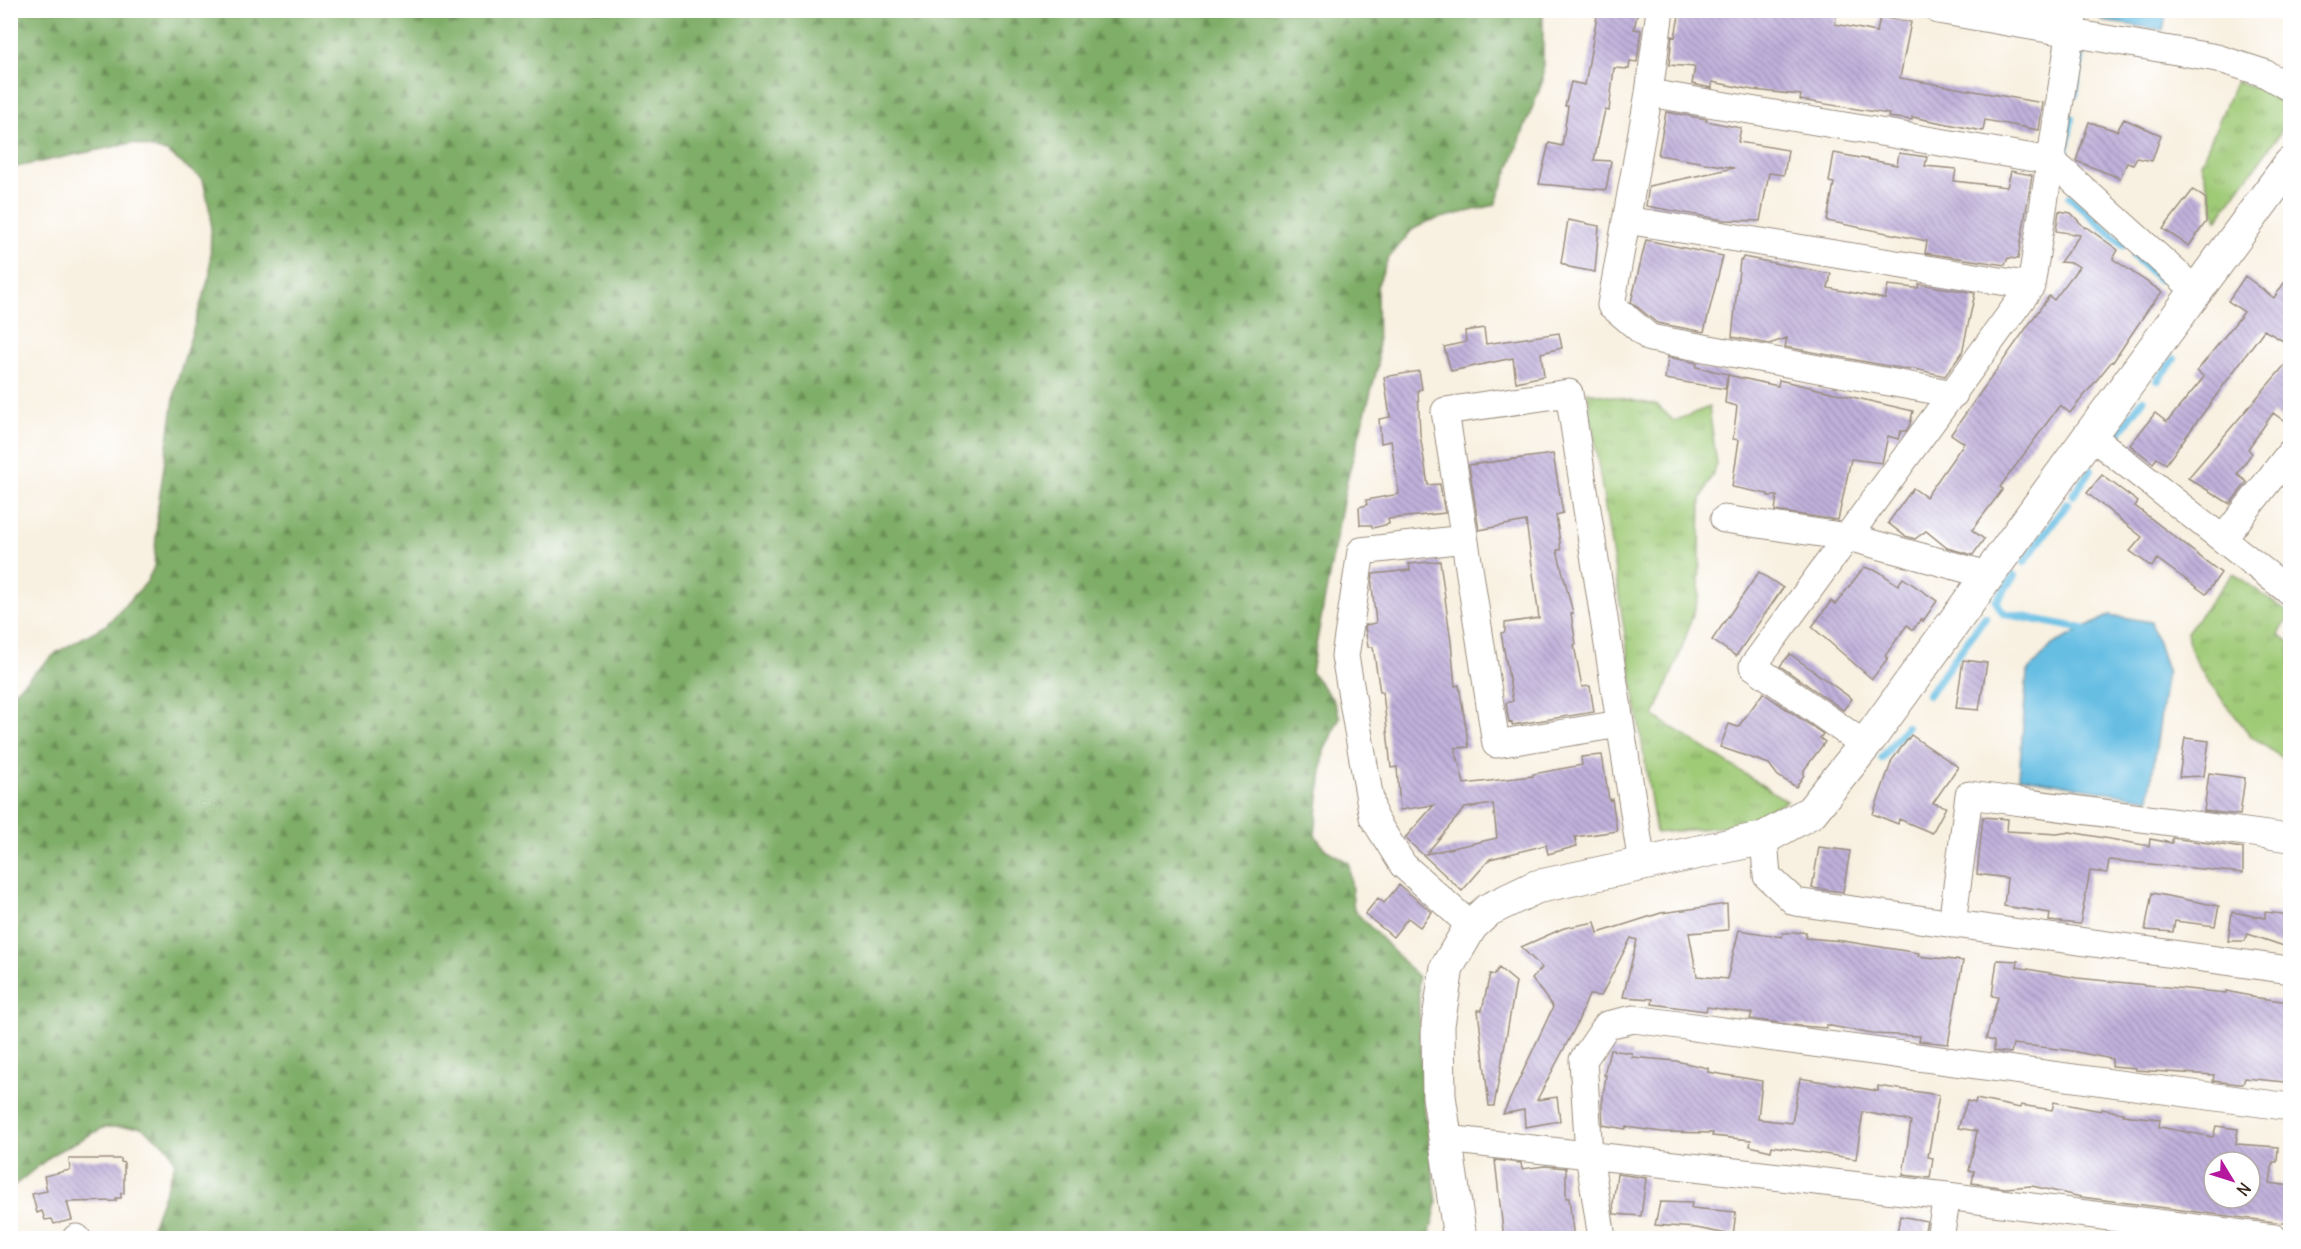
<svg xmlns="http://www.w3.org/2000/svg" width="2301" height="1249" viewBox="0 0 2301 1249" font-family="Delius,sans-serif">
	<defs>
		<pattern id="forest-firs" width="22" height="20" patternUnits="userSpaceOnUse" patternTransform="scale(1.5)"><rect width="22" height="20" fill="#7fae67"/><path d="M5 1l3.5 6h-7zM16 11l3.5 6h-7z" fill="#698e54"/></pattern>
		<pattern id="park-tufts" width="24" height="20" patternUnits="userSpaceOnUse" patternTransform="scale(1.5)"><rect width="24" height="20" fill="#9fca76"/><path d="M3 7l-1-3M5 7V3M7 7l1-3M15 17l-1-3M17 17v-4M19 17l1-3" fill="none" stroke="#83a460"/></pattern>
		<pattern id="building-back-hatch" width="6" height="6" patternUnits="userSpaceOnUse" patternTransform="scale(1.5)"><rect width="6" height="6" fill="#c0b1db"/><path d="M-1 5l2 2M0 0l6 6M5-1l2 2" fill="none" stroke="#9d90b1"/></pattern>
	</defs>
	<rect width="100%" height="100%" fill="#fff"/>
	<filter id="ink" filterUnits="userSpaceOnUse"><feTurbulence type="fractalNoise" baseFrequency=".0167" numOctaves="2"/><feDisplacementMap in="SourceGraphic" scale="12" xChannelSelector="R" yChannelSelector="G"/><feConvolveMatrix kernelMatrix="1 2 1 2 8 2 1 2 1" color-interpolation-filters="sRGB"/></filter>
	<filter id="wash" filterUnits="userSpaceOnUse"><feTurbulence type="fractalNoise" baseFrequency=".008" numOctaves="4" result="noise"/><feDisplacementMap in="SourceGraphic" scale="24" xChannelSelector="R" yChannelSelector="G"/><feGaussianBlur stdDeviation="1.35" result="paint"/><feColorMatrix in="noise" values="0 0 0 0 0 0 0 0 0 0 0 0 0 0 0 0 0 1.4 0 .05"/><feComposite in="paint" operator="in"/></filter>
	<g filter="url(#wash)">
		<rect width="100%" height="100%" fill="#f8f0e0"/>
		<path fill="url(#forest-firs)" stroke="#5d6c42" stroke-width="1.5" d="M11,11H1543V80L1495,205L1429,221L1412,230L1388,259L1377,287L1378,366L1347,480L1311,672L1333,700L1340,717L1324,751L1315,835L1325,849L1349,863L1354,910L1418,977L1422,1088L1437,1203L1429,1238H148L175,1164L169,1148L141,1127H105L55,1153L11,1188V694L57,652L106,625L146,583L154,567L158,507L176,385L210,274L211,216L203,180L167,152L132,143L11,168Z"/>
		<path fill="url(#park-tufts)" stroke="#6d7a4a" stroke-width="1.5" d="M2236,81L2263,90L2290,105V119L2217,220L2201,163Z
			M1587,392L1657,405L1674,421L1709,407L1717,465L1701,499L1699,596L1681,651L1654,716L1787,801L1741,825L1656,833Z
			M2233,573L2290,614L2279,635L2290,642V764L2250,735L2205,677L2190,650L2187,632Z"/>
		<path fill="#66bee3" stroke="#507480" stroke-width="1.5" d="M2103,11V10L2167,11L2163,30L2102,21Z
			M2110,615L2151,622L2167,670L2149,799L2019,777L2027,673L2052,645Z"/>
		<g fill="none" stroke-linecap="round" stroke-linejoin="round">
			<path stroke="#66bee3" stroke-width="8" d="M2088,13V10
				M2075,94L2081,58
				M2066,149L2071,118
				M2070,197L2123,245
				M2134,256L2159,279
				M2158,380L2174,359
				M2120,431L2143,400
				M2073,495L2091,470
				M2024,562L2067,504
				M2014,576L1996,601L2003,613L2083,629
				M1928,695L1985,617
				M1882,758L1906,727"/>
		</g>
		<g id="blocks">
			<path fill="url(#building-back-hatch)" fill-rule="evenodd" d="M1598,10H1638L1634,29L1641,30L1637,62L1630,61L1629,69L1614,68L1609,111L1605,110L1594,160L1611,161L1606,190L1539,184L1549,143L1562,146L1568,106H1565L1571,82L1585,85Z
				M1680,10H1837L1835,24L1877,32L1880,17L1911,22L1900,78L2043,103L2039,130L1985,120L1983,131L1912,117V120L1888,117L1889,114L1800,100L1801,95L1753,90L1712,82V88L1692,84L1695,67L1669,65L1672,36L1675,37Z
				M1666,112L1707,119L1706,121L1741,128L1738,142L1788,150L1784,175L1769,173L1760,221L1724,220L1646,206L1649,186L1734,168L1658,155Z
				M2124,119L2161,135L2152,161L2137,158L2133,165L2127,163L2120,178L2076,161L2089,122L2117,131Z
				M1834,153L1897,165L1899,153L1927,157L1925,166L1956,169L1954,181L2007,187L2011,171L2032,175L2018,259L2008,258L2005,265L1925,253L1927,241L1827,221L1834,183L1829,182Z
				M2193,190L2206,199V222L2189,246L2163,229Z
				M2059,211L2071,213L2085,228L2086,227L2118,250L2113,259L2162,292L2149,308L2113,362L2112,361L2070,413L2060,405L2000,487L2003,489L1972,530L1984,539L1973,555L1947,548L1926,531L1915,539L1905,536L1888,523L1913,488L1926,497L1964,443L1951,434L2049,296L2054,300L2079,267L2073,263L2060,262L2080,235L2056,231Z
				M1568,220L1599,226L1595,272L1569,267L1561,263Z
				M1646,240L1723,256L1704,332L1657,323L1631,302Z
				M1743,257L1831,274L1828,288L1885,299L1888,285L1915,288H1918L1919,284L1975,293L1962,353L1945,376L1911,368L1910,370L1785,347L1787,338L1769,344L1732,337L1740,260H1742Z
				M2290,274V345L2264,330L2166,464L2157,458L2153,463L2130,445L2155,413L2167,422L2204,377L2197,371L2244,312L2228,301L2245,276L2274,298Z
				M1484,328L1486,344L1559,333L1562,348L1541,353L1544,376L1516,382L1513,358L1451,371L1444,347L1466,342L1465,331Z
				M1668,357L1697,363L1696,367L1728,374L1725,389L1665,379Z
				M2290,359V425L2273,413L2248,449L2252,453L2237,474L2247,482L2230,504L2188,478Z
				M1419,371L1422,389L1418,390L1420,434L1428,485L1440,484L1445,513L1388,519L1389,524L1373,528L1371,525H1360L1359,507L1367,505L1366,500L1399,494L1391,441L1381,443L1379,419L1390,417L1384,377Z
				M1728,375L1778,386L1779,380L1913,411L1910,424L1906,431H1901L1898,439L1888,436L1882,463L1851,459L1838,520L1775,511L1777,496H1768V494L1732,487L1739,440L1733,439L1737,406L1725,403Z
				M1553,454L1563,513L1556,515L1561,550H1557L1573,613L1571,614L1576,644L1574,645L1582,687L1590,686L1594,712L1512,725V722L1509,723L1506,703L1513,701L1501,633L1505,632V623L1539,618L1526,521L1479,530L1469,465Z
				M2102,475L2138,502L2135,506L2221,573L2206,594L2157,559L2152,567L2130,551L2142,537L2087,493Z
				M1440,561L1451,642L1455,686L1459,685L1469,747L1455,748L1464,784L1533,776V774L1582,765L1581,757L1602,755L1609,800L1612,799L1617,831L1575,837L1577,846L1548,854L1546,845L1490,859L1462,891L1405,838L1434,805L1400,810L1397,767L1391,768L1383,692H1380L1373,647H1368L1365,627L1366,625L1376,623L1372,586L1373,574L1410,570L1409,564ZM1493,804L1497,838L1426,854L1465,808Z
				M1864,567L1878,571L1898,585L1903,578L1937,601L1923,621L1921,619L1913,630L1907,625L1885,656L1888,658L1872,679L1812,627L1831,601L1835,604L1838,601Z
				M1759,572L1783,588L1736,656L1712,640Z
				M1790,654L1852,699L1843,710L1780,666Z
				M1963,660L1987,663L1979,710L1956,708Z
				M1763,693L1823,734L1820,738L1825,742L1804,770V775L1796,787L1778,776L1769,764L1720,747L1729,724L1738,727Z
				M1911,735L1958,767L1933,803L1946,807L1932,833L1899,819L1898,824L1873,814L1892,760Z
				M2185,738L2209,741L2204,776L2179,777Z
				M2209,773L2245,778L2240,815L2204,811Z
				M1983,817L2008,819L2007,831L2057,834L2070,832L2149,846L2150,839L2172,843V838L2243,848V873L2109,860L2107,873L2090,871L2080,924L2049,921L2050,913L2004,906L2007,878L1977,874Z
				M1819,847L1850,851L1843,892L1812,888Z
				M1399,885L1432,912L1420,927L1408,918L1393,937L1365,914L1378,898L1384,903Z
				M2152,893L2219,906L2215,926L2175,921L2173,932L2145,930Z
				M1727,904L1728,930L1689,933L1697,976L1727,979L1739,930L1782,937L1783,933L1806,932V938L1843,941L1919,953L1918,956L1963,961L1948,1044L1919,1041L1920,1036L1872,1034L1826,1025V1028L1801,1026L1750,1019L1752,1013L1707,1007L1706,1011L1652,1004L1653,999L1623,997L1637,940L1631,938L1601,996L1589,995L1576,1026L1537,1100L1557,1097L1560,1121L1525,1127L1524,1110L1503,1114L1553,1007L1532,979L1542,968L1521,947L1564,928L1595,922L1598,933L1661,913Z
				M2232,912L2265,918V912L2290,915V938L2286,939L2284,946L2248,934L2245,941H2228Z
				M1997,960L2018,961L2017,967L2077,978L2226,993V991L2251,996V997L2290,1002V1041L2284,1082L2245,1078L2243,1084H2239L2213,1081L2214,1075L2136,1070V1068L2112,1066V1059L2067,1050L2013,1044L2011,1053L1994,1051V1041L1986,1039L1998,997L1992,996Z
				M1499,968L1516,982L1494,1106H1489L1478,1010H1482L1490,974L1494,975Z
				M1610,1050L1632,1053V1057L1676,1061L1708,1068V1072L1762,1081L1758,1119L1792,1123L1800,1078L1878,1091V1086L1939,1095L1928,1157L1933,1158L1930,1178L1903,1175L1911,1121L1863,1112L1856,1159L1772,1146L1771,1151L1750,1146L1751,1140L1712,1136L1713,1133L1662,1132L1626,1127L1625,1129L1603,1125L1602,1105L1606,1075H1604Z
				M1976,1099L2020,1108L2021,1105L2052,1110L2054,1102L2101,1111L2102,1109L2123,1113V1115L2160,1119L2159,1127L2213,1137L2216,1126L2238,1129L2236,1144L2278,1147L2277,1162H2273L2270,1183L2290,1186V1224L2081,1197L2032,1186L2005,1188L1972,1183L1974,1171H1969L1977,1131L1958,1128L1967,1101L1975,1103ZM2214,1162H2250V1198H2214Z
				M69,1159H121V1162L124,1163V1193H121V1198H116V1201L67,1202L72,1220L54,1224L52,1219L45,1220L42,1211L37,1213L32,1194L47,1191L44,1176L70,1170Z
				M1495,1160L1521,1163L1522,1169L1545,1166L1566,1168V1198H1569L1574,1239H1504Z
				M1617,1174L1646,1178L1641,1216L1614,1214L1613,1203Z
				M1660,1202L1692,1203L1691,1208L1736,1212L1733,1235L1696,1228L1655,1225Z
				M1900,1216L1927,1221L1923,1239H1896Z"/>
		</g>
	</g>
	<g filter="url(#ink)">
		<use href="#blocks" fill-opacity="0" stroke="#9a8d7f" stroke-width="1.5"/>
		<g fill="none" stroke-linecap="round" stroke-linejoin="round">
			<g stroke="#9a8d7f" stroke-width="29">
				<path id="street" d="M1660,10L1649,93L1611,305L1650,338L1954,394
					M1938,10L2217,58L2264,73L2290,88
					M1649,93L2052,161L2196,291
					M1626,220L2031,286
					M2090,435L2290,592
					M1724,519L1848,537L1988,575
					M1464,539L1361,551L1345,656L1373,817L1403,865L1471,926
					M2223,539L2290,453
					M1620,724L1496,744L1445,411L1569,393L1642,864
					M1865,745L1753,666L2031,286L2074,10
					M1764,838L1767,876L1795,902L2290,970
					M1952,924L1969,795L2290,838
					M1447,1139L1947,1196L2274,1238
					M76,1238H77
					M1602,1238L1589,1155L1583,1060L1607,1025L1634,1019L2290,1107
					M1940,1238L1947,1196"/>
			</g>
			<g stroke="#9a8d7f" stroke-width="35">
				<path id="secondary" d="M1460,1238L1439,1096L1438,1025L1447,967L1471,926L1488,910L1536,887L1764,838L1811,812L1865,745L2090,435L2290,164"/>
			</g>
			<use href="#street" stroke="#fff" stroke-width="27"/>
			<use href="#secondary" stroke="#fff" stroke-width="33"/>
		</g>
	</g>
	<rect width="2301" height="1249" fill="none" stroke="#fff" stroke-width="36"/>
	<g transform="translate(2232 1180) rotate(128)"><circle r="28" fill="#ffffff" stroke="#b1aaa5" stroke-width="1.5"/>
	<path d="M0-4.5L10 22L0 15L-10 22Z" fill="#b5179e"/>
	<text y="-9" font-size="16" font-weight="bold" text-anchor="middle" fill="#3b2a1e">N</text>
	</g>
</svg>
